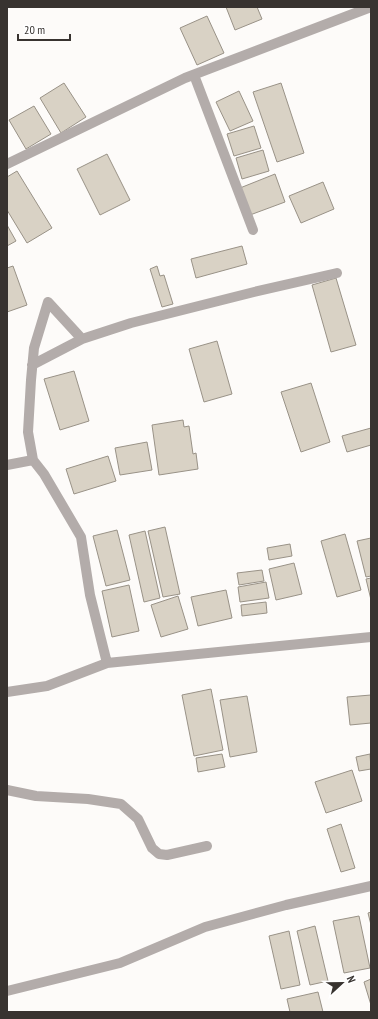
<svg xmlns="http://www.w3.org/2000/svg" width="378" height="1019" viewBox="0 0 378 1019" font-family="'PT Sans Narrow',sans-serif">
	<rect width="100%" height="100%" fill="#fdfbf9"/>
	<path fill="#d9d2c5" stroke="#999287" d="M226,7H257L262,19L235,30Z
		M207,16L224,53L197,65L180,28Z
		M64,83L86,117L61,133L40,98Z
		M281,83L304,153L277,162L253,92Z
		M239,91L253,121L230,131L216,102Z
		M34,106L51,134L26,149L9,120Z
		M254,126L261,148L234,156L227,134Z
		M263,150L269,171L242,179L236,158Z
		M107,154L130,200L100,215L77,169Z
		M17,171L52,228L27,243L7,210V177Z
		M275,174L285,202L250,215L240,188Z
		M323,182L334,209L301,223L289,196Z
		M7,225L16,241L7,246Z
		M242,246L247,264L196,278L191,259Z
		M13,266L27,305L7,312V268Z
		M157,266L160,276L164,275L173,304L162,307L150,269Z
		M336,278L356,345L331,352L312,285Z
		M217,341L232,394L204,402L189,349Z
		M74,371L89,421L60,430L44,379Z
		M311,383L330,442L301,452L281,392Z
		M183,420L184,427L189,426L193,454L196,453L198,469L159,475L152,425Z
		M371,428V445L347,452L342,436Z
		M147,442L152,470L120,475L115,448Z
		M108,456L116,481L74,494L66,469Z
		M165,527L180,594L163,597L148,531Z
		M117,530L130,580L106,586L93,536Z
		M145,531L160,598L144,602L129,535Z
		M345,534L361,590L337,597L321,541Z
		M371,538V576L366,577L357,541Z
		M290,544L292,556L269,560L267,548Z
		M294,563L302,594L276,600L269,569Z
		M262,570L264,581L239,585L237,573Z
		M371,578V600L366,579Z
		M266,582L269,598L240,602L238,587Z
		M129,585L139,631L112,637L102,591Z
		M226,590L232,618L198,626L191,597Z
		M178,596L188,629L161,637L151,605Z
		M266,602L267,613L242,616L241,605Z
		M211,689L223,750L194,756L182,695Z
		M371,695V723L350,725L347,697Z
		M247,696L257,752L230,757L220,700Z
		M222,754L225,767L198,772L196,758Z
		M370,754L371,769L359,771L356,757Z
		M352,770L362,801L326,813L315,782Z
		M341,824L355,868L341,872L327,829Z
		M371,912V925L368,913Z
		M359,916L370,968L344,973L333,921Z
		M315,926L328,981L310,985L297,931Z
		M289,931L300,985L281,989L269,936Z
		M371,979V1005L364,982Z
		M318,992L323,1012H290L287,999Z"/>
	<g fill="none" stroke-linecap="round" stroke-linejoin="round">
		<path stroke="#b3acaa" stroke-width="10" d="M194,75L253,230
			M7,164L185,78L371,7
			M48,302L34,348L31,380L28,432L33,460L44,474L81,537L90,595L107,663
			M48,302L82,339
			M32,365L82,339L131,323L254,292L337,273
			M7,465L33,460
			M7,692L47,686L107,663L371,637
			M7,790L36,796L88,799L121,804L138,819L152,848L159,854L167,855L207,846
			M7,991L120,963L205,927L286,905L371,886"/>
	</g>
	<rect width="378" height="1019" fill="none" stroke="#383330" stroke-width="16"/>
	<g transform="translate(342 983) rotate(68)" stroke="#ffffff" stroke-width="3" paint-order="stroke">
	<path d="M0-3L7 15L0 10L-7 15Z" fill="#383330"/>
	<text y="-6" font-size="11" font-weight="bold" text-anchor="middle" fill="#383330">N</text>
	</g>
	<path d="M18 34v6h52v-6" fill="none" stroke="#383330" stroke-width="2"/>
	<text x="24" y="34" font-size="12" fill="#383330" stroke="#ffffff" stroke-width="3" paint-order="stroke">20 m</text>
</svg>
